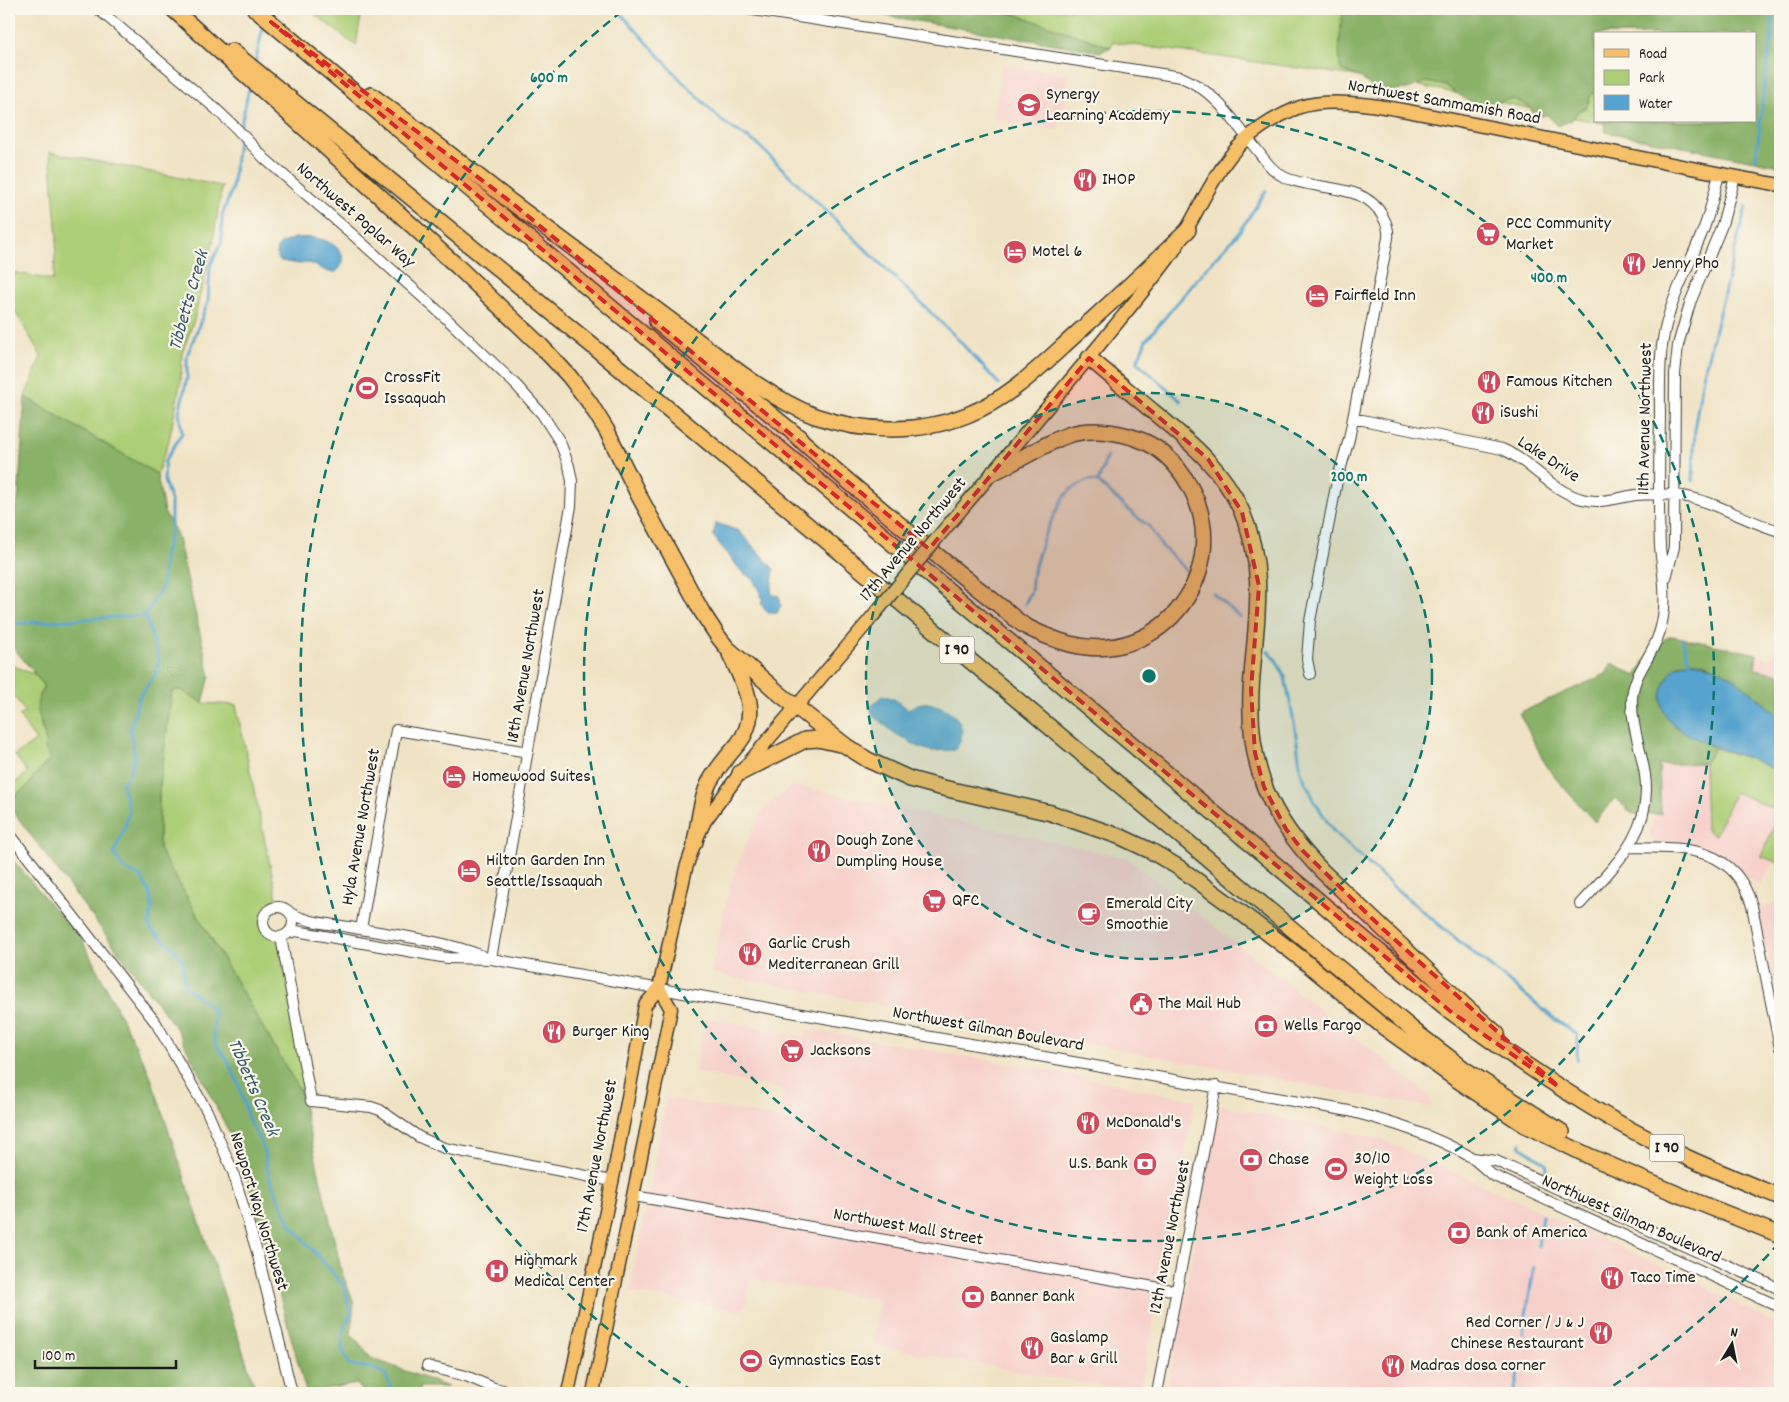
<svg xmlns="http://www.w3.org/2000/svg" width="1789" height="1402" viewBox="0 0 1789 1402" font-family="Dekko,sans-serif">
	<rect width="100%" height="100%" fill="#fbf7ec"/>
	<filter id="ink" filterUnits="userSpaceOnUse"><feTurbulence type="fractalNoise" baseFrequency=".02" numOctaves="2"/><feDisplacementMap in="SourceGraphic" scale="10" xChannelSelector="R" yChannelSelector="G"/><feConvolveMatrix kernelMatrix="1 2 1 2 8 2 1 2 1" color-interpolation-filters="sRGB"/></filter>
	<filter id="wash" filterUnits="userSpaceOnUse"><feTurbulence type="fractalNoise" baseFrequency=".0096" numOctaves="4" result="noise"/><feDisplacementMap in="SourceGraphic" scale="20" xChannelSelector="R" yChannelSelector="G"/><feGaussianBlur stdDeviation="1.12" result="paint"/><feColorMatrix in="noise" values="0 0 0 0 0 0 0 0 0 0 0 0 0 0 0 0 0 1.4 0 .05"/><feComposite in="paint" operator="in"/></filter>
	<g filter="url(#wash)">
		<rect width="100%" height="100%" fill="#f0e3c5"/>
		<path fill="#f7d0ca" d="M1002,64L1069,75L1058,130L993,119Z
			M1673,636L1757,654L1768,659L1777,654L1780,639V856L1759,884L1744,875L1732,862L1712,851L1693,845L1656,843L1650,838V829L1654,819L1657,797L1649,678L1668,641Z
			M793,785L1127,858L1429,1095L1432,1108L711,973L729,890L743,850L763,809Z
			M1780,902V1019L1758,908Z
			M706,1017L804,1037L806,1029L1046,1070L1195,1100L1140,1393L871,1345L880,1300L751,1279L746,1304L740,1311L630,1292L666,1098L779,1118L784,1090L695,1072Z
			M1220,1105L1381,1139L1696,1282L1780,1326V1393H1167Z"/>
		<path fill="#acce76" stroke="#647549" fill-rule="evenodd" d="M308,9H362L356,46Z
			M879,9H1780V160L1406,83L1113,42L1111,47L1085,38ZM1595,34H1755V121H1595Z
			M50,152L222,186L213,242L194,320L182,354L181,380L169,441L157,474L25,397L41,356L9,301V281L12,272L53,280L57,237Z
			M14,666L30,673H33L43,684V689L39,695L41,727L47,742L45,749L51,758L34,776L28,786L9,800V787L28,773L15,755L36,741L19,716L25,712L15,697L9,701V685L12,682C9,677 8,674 9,668Z
			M181,690L203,703L236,705L279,907C269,908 262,914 263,925L269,935L278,938L307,1080L300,1091L159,849V791L172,691Z
			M1715,748L1757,761L1780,773V812L1735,792L1715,835L1706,830L1704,763Z
			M1780,813V863H1778L1761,856Z"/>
		<path fill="#89b167" stroke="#526642" d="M846,9H1000L1111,47L1101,52Z
			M1343,9H1780V166L1606,132L1604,121H1755V34H1595V92L1590,97L1587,107L1577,112L1572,120L1558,126L1547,115L1535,117L1529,106L1513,99L1481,104L1470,102L1446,86L1426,82L1407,89L1389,91L1375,90L1361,78L1341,70C1337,60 1341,21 1343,9Z
			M25,397L157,474L164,512L177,534L210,676L203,703L181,690L172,691L159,791V849L300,1091L342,1273L354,1303L351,1334L371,1358L448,1387H420L418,1393H364L357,1384L306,1392L242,1158L178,1031L9,806V800L28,786L34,776L51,758L45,749C49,728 28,710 43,689V684L9,642V518L18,502Z
			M1673,636L1757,654L1755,669L1780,674V717C1760,700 1704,644 1676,667C1671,671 1668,677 1665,683L1676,727L1715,748L1704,763L1659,765L1661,814H1633L1615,798L1595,822L1556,779L1545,763L1519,713L1606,674L1612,663L1636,676C1645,661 1654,640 1673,636Z
			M9,855L51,905L80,936L149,1072L257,1393H9Z"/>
		<path fill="#55a3ce" stroke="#386075" d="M295,238C301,238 309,237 315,238C332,240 355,256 336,272H328L310,263L299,264L280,261C270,246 282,243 295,238Z
			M716,523L739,531L774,569L771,592L774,595L779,596L781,605L777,613C767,615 765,611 761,603L763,599L753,579L742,572L713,536Z
			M1690,662C1727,664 1753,696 1780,717V773C1772,769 1765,764 1756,761C1724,748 1638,731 1667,679C1672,669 1678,664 1690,662Z
			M883,695L894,699L908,709C913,707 918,703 923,703C927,702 932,704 935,705C957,711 971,730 955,750L931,751L919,747L894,733L873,715L870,707Z"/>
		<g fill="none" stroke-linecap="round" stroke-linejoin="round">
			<path stroke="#55a3ce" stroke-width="3" d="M617,9L681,80L723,122L756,143L954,335L999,384
				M255,63L264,23
				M240,129L250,84
				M239,135L232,189L222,216V241L210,266L208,302L187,356V379L179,412L182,433L165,461L164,481L171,501V530L164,557L162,587L145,615L159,660L155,675L139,697L130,730L135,757L129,775L122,783L129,811L124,829L114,853L123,868L141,877L150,893L152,908L149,923L151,930L171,946L182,959L185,986L205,1002L214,1011V1034L216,1045L226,1058L239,1085L248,1118L263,1147L269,1177L291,1225L344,1286L351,1314L343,1331L342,1348L349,1365L371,1368L385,1373L393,1393
				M1755,160C1760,135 1761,111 1764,86C1768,60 1774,36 1772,9
				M1181,401L1137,362L1146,340L1211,263L1238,234L1266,191
				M1693,481L1695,424L1703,377L1746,206
				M1098,482L1107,456
				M1213,594L1240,617
				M1025,604L1031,591L1033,572L1044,536L1062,500L1071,489L1089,480L1098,482L1134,515L1150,527L1160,544L1187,571
				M9,624L145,615
				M1682,639L1690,662
				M1268,651L1276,660L1285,677L1295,728L1301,772L1315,802L1334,832L1395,888L1454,937L1556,1020L1578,1035L1577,1060
				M1521,1143L1520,1146L1545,1162L1547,1167L1545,1170
				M1538,1246L1542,1215
				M1523,1333L1534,1267
				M1514,1393L1519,1368"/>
		</g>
	</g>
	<g filter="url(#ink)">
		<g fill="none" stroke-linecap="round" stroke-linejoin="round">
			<g stroke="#3c3a35" stroke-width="12">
				<path id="minor" d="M98,9L216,109L236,128L265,159L352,234L447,319L517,386L542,414L560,442L569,466L572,481L571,506L491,959
					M747,9L1181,77C1217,92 1233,121 1257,150C1265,160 1272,171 1284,177C1315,192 1365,181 1383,217C1387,224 1389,230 1388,238L1349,439L1337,481L1310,621L1307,659L1310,674
					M1353,418L1502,449C1531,461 1551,491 1582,499C1600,504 1617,498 1635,495C1648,494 1662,494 1676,495C1715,500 1743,521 1780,531
					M1666,578L1674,547L1675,374L1678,345L1690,303L1722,225L1735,177
					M9,833L156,1023L207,1111L233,1172L257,1252L292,1393
					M1630,847C1682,848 1734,844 1752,906L1780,1048
					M1580,904C1615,865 1653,832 1645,775C1641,749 1631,724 1632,699C1633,675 1649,660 1657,639C1661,630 1663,618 1664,609C1666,587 1662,568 1660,547C1658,505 1659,462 1660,419C1660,395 1659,370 1662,346C1667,305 1687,271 1702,233C1710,214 1714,194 1719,174
					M263 922a15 15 0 1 1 30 0a15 15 0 1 1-30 0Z
					M290,913C312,924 326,923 349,927C394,935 441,940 483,956
					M361,929L396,730L528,752
					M289,933L296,931L447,958L491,959L1349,1111C1391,1122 1433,1135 1471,1157C1478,1162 1485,1169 1492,1175L1780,1307
					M281,937L311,1101L371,1107L380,1110L419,1137L444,1148L612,1181
					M1473,1158L1496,1161L1780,1289
					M634,1196L1177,1291
					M427,1366L466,1376L494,1388L516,1393
					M1157,1393L1216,1086"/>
			</g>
			<g stroke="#3c3a35" stroke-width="15">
				<path id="major" d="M938,537C994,471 1050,405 1105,338C1126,312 1148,286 1168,259C1192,227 1206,186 1231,155C1247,134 1276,116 1300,107C1342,93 1424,115 1468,123C1572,143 1676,166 1780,185
					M568,1393L613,1178L645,1005L659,988L686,868L695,842L705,821L740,773L873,616
					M593,1393L671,1009L659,988"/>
			</g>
			<g stroke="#3c3a35" stroke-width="18">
				<path id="highway" d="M173,9L458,267L541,346L569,376L589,402L607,431L638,494L702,612L717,635L727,648L781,695L846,746L868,760L910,779L939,787L1051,813L1121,837L1151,851L1178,867L1239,911L1303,960L1385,1028L1453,1077L1525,1125L1591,1157L1677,1194L1780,1235
					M255,9L1450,1011C1503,1050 1557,1088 1615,1121C1667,1151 1724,1174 1780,1197
					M232,51L600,352L1418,1034L1464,1069L1562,1132
					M371,95C418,129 464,165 510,201C563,241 617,280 670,320C714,352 765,397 815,416C864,433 919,434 967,415C1010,398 1041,366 1074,336C1113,301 1151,266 1188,230
					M657,322L800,438
					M1089,358C1111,376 1133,395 1156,414C1190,442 1224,470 1242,512C1269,575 1254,627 1251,692C1248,768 1270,818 1323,872L1466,1007L1497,1034
					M793,433C841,476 890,517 939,557C961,575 982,592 1004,609C1011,615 1019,623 1027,627C1038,633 1058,641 1070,644C1163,668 1236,568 1189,485C1177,464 1161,447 1138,439C1116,431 1090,428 1068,435C1059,438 1050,443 1042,447C1026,456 1010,464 994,472
					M740,773L805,740L818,739L840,744
					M695,842C699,823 700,803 708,785C715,770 727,757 738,744C762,714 744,684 730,654"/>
			</g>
			<use href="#minor" stroke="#fff" stroke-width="10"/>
			<use href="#major" stroke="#f6c06b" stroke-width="12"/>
			<use href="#highway" stroke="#f6c06b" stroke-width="15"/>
			<g stroke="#3c3a35" stroke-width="15" stroke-linecap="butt">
				<path id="major-bridge" d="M873,616L938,537"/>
			</g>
			<use href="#major-bridge" stroke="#f6c06b" stroke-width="12"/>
		</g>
	</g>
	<path fill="#d62828" fill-opacity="0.2" stroke="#d62828" stroke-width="4" stroke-dasharray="10 6" stroke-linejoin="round" d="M271,22L511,202L929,549L1089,358L1208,459L1242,512L1259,586L1251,690L1255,753L1264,787L1286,829L1303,851L1384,930L1559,1087L1450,1011Z"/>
	<circle cx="1149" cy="676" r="283" fill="#0f766e" fill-opacity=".12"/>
	<g fill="none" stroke="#0f766e" stroke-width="2.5" stroke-dasharray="9 6">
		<circle cx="1149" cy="676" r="283"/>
		<circle cx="1149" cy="676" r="565"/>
		<path d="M1779 1243A848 848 0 0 1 1605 1391M693 1391A848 848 0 0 1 621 12"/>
	</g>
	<defs>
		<g id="school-disc" transform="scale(1.25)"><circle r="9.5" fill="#d1495b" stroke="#fbf7ec"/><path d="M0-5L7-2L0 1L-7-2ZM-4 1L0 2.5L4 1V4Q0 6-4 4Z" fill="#fff"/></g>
		<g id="restaurant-disc" transform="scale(1.25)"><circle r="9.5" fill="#d1495b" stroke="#fbf7ec"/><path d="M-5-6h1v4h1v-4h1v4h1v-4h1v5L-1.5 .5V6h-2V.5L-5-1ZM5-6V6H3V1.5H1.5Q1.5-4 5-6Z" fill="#fff"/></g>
		<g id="supermarket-disc" transform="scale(1.25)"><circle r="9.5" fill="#d1495b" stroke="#fbf7ec"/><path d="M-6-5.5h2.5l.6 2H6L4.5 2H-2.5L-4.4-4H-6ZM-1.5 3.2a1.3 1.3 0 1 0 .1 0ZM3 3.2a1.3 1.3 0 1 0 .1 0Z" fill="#fff"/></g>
		<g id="hotel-disc" transform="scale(1.25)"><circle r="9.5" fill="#d1495b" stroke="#fbf7ec"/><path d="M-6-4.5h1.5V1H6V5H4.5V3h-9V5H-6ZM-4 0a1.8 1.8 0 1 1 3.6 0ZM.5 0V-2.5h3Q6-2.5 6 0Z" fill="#fff"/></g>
		<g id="stadium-disc" transform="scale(1.25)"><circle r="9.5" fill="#d1495b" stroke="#fbf7ec"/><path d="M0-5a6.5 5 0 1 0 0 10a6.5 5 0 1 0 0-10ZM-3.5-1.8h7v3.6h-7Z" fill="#fff"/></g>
		<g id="cafe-disc" transform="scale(1.25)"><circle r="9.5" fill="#d1495b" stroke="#fbf7ec"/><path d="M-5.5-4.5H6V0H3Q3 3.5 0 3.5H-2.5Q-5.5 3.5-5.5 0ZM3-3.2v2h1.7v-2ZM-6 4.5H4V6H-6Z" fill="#fff"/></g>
		<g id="civic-disc" transform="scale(1.25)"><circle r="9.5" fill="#d1495b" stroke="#fbf7ec"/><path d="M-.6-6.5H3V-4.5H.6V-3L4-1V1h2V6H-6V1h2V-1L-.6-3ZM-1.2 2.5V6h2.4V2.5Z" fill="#fff"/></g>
		<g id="bank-disc" transform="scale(1.25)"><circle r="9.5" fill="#d1495b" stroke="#fbf7ec"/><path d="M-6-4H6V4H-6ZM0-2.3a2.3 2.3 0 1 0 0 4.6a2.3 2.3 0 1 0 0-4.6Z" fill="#fff"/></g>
		<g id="hospital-disc" transform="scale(1.25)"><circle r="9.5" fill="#d1495b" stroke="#fbf7ec"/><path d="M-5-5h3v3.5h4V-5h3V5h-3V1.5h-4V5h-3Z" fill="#fff"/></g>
	</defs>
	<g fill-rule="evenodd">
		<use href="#school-disc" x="1029" y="105"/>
		<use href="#restaurant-disc" x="1085" y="180"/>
		<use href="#supermarket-disc" x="1488" y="234"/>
		<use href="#hotel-disc" x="1015" y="252"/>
		<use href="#restaurant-disc" x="1634" y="264"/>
		<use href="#hotel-disc" x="1317" y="296"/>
		<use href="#restaurant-disc" x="1489" y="382"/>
		<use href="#stadium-disc" x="367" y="388"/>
		<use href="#restaurant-disc" x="1483" y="413"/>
		<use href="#hotel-disc" x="454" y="777"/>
		<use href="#restaurant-disc" x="819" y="851"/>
		<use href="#hotel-disc" x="469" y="871"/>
		<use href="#supermarket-disc" x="934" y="901"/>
		<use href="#cafe-disc" x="1089" y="914"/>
		<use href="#restaurant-disc" x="750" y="954"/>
		<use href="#civic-disc" x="1141" y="1004"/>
		<use href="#bank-disc" x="1266" y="1026"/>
		<use href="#restaurant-disc" x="554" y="1032"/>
		<use href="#supermarket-disc" x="792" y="1051"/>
		<use href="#restaurant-disc" x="1088" y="1123"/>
		<use href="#bank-disc" x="1251" y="1160"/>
		<use href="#bank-disc" x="1145" y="1164"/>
		<use href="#stadium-disc" x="1336" y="1169"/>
		<use href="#bank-disc" x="1459" y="1233"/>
		<use href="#hospital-disc" x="497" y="1271"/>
		<use href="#restaurant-disc" x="1612" y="1278"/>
		<use href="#bank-disc" x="973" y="1297"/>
		<use href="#restaurant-disc" x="1601" y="1333"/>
		<use href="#restaurant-disc" x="1032" y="1348"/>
		<use href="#stadium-disc" x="751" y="1361"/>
		<use href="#restaurant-disc" x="1393" y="1366"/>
	</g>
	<g text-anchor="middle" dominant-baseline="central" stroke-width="4.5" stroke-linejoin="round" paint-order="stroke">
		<g fill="#fbf7ec" stroke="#5f5e5a" stroke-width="1">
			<rect x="939.5" y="636.5" width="35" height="27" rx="4"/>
			<rect x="1649.5" y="1134.5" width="35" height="27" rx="4"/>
		</g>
		<g font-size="16" font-weight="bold" fill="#1c1c1c">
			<text x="957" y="650">I 90</text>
			<text x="1667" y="1148">I 90</text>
		</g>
		<g font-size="18" fill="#1c1c1c" stroke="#fbf7ec" text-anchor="start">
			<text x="1046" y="95">Synergy<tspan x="1046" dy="21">Learning Academy</tspan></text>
			<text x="1102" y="180">IHOP</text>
			<text x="1506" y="224">PCC Community<tspan x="1506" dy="21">Market</tspan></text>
			<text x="1032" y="252">Motel 6</text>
			<text x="1652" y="264">Jenny Pho</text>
			<text x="1334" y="296">Fairfield Inn</text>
			<text x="384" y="378">CrossFit<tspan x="384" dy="21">Issaquah</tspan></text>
			<text x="1506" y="382">Famous Kitchen</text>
			<text x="1500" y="413">iSushi</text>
			<text x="472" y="777">Homewood Suites</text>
			<text x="836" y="841">Dough Zone<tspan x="836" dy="21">Dumpling House</tspan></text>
			<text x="486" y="861">Hilton Garden Inn<tspan x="486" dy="21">Seattle/Issaquah</tspan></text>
			<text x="952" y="901">QFC</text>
			<text x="1106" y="904">Emerald City<tspan x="1106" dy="21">Smoothie</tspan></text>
			<text x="768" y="944">Garlic Crush<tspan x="768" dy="21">Mediterranean Grill</tspan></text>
			<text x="1158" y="1004">The Mail Hub</text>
			<text x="1284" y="1026">Wells Fargo</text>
			<text x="572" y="1032">Burger King</text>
			<text x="810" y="1051">Jacksons</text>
			<text x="1106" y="1123">McDonald's</text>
			<text x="1354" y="1159">30/10<tspan x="1354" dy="21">Weight Loss</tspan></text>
			<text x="1268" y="1160">Chase</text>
			<text x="1128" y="1164" text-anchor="end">U.S. Bank</text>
			<text x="1476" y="1233">Bank of America</text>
			<text x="514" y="1261">Highmark<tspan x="514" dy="21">Medical Center</tspan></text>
			<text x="1630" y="1278">Taco Time</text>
			<text x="990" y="1297">Banner Bank</text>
			<text x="1584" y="1323" text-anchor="end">Red Corner / J &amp; J<tspan x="1584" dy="21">Chinese Restaurant</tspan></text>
			<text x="1050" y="1338">Gaslamp<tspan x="1050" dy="21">Bar &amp; Grill</tspan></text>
			<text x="768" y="1361">Gymnastics East</text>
			<text x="1410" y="1366">Madras dosa corner</text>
		</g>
		<g font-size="18" fill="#1c1c1c" stroke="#fbf7ec">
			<text transform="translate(1444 103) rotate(10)">Northwest Sammamish Road</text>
			<text transform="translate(355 216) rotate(41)">Northwest Poplar Way</text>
			<text transform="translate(1646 419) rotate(-89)">11th Avenue Northwest</text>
			<text transform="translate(1548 460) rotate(33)">Lake Drive</text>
			<text transform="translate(914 540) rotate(-50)">17th Avenue Northwest</text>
			<text transform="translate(527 666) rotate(-80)">18th Avenue Northwest</text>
			<text transform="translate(362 827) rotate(-80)">Hyla Avenue Northwest</text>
			<text transform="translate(988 1030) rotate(10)">Northwest Gilman Boulevard</text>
			<text transform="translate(598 1156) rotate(-79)">17th Avenue Northwest</text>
			<text transform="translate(258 1212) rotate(73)">Newport Way Northwest</text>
			<text transform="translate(1631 1220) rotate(24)">Northwest Gilman Boulevard</text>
			<text transform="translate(908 1228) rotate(10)">Northwest Mall Street</text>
			<text transform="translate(1171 1237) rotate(-79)">12th Avenue Northwest</text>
		</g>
		<g font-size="19" font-style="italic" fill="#36596c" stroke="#fbf7ec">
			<text transform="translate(190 301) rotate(-74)">Tibbetts Creek</text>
			<text transform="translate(252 1088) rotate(67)">Tibbetts Creek</text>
		</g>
	</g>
	<circle cx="1149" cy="676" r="8" fill="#0f766e" stroke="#fbf7ec" stroke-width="2.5"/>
	<g font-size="15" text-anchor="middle" font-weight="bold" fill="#0f766e" stroke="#fbf7ec" stroke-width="4.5" stroke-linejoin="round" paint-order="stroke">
		<text x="549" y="82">600 m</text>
		<text x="1549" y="282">400 m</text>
		<text x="1349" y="481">200 m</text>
	</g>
	<rect width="1789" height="1402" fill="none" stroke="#fbf7ec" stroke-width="30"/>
	<rect x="1594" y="32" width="162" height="90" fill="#fbf7ec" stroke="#a29f99"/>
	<rect x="1604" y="49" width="25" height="8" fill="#f6c06b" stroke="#a29f99"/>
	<text x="1639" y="58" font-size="15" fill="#1c1c1c">Road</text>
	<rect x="1604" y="70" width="25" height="15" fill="#acce76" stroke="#a29f99"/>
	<text x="1639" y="82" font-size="15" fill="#1c1c1c">Park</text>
	<rect x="1604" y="95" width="25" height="15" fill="#55a3ce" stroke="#a29f99"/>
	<text x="1639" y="108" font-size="15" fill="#1c1c1c">Water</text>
	<g transform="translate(1732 1344) rotate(10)" stroke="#fbf7ec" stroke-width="4" paint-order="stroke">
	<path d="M0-4L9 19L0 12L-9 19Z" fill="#1c1c1c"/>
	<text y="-8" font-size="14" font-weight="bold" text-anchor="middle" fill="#1c1c1c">N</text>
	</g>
	<path d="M35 1360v8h141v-8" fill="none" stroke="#1c1c1c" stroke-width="2.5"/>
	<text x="42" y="1360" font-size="15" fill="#1c1c1c" stroke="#fbf7ec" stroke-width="4" paint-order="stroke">100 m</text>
</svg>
